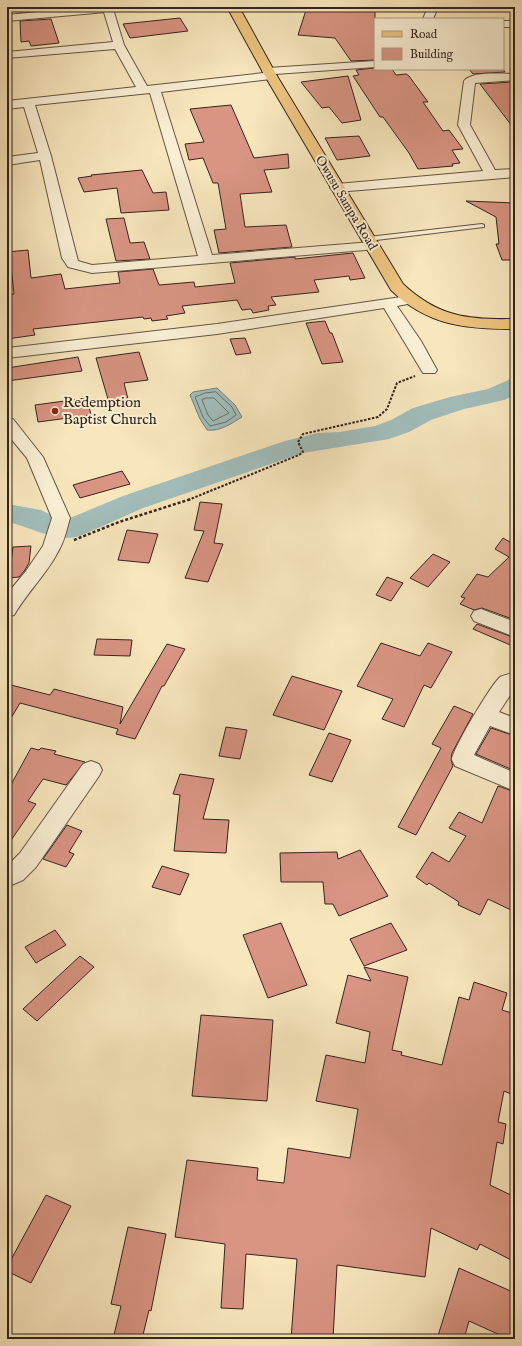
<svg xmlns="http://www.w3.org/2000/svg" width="522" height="1346" viewBox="0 0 522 1346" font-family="'IM FELL English',serif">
	<rect width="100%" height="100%" fill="#f8e6bd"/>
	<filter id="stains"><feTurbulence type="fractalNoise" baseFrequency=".005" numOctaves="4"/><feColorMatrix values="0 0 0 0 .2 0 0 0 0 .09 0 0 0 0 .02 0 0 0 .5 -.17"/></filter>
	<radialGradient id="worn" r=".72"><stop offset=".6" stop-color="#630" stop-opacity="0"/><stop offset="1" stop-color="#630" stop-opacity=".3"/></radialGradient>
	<path fill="#a1bdbb" stroke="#75807c" d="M217,388L235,405L242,417C232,423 220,432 207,430L200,419L190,395L193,392Z"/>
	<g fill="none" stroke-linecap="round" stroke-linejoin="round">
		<path stroke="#6a706c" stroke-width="1" d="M216,392L232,407L236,415L226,422L210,426L203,417L195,397L205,393Z
			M206,398H214L229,413L213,421L208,415L202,400Z"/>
		<path fill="#a1bdbb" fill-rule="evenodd" d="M515,377V395L504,400L464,409L431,420L409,432L389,439L303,453L143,508L80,536C54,543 33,527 7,522V504L41,510L63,521L123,496L285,441L318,433L340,432L375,426L391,420L413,408L450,397L488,389Z"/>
	</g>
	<path fill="#d99483" stroke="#34241d" d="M47,7L48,10L19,12V8Z
		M320,7H375V60L351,61L335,38L298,35L306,10H320Z
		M180,18L188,31L130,38L123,24Z
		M51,19L59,43L31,46L29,41L21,42L20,21Z
		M375,68L392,69L396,75L406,74L409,76L428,102H423L443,131L449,130L463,149L452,150L460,163L452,164L453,166L418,169L409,153L383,117H380L353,76L359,75L356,70Z
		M469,69H503L505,72L473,74Z
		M348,76L361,120L342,123L329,107L322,108L301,82Z
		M512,82L515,85V130L480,84Z
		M231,105L254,158L288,154L289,168L264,170L272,192L240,194L245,227L286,225L292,247L219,253L214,230L226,229L218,183H213L203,158L189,160L185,144L204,142L190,109Z
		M359,136L370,156L337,160L325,138Z
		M142,170L153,193L166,192L169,210L121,213L117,188L84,192L78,178L92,176L91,175Z
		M466,201L515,203V260H502L496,244H499L496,217Z
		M124,218L130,243L144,242L150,259L116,261L106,219Z
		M28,250L31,278L61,274L65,289L120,283L118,272L153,269L159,285L194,282L195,287L235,283L230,263L295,257V259L353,253L365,278L350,280L349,276L314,280L319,292L271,297L276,305L268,306L269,310L253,313L251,309L242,310L237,300L182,306L185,313L166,316L168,319L152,321L151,318L144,319L143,317L33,329L35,335L7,339V295L14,294L11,266H7V252Z
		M325,321L330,333H332L343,362L322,364L306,323Z
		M245,338L251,353L236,355L230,339Z
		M139,352L148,380L124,383L129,403L110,406L96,358Z
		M78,357L82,371L7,381V368Z
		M87,398L91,415L38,422L35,405Z
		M122,471L130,484L80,498L73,485Z
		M200,502L222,504L214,543L223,544L208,582L185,578L204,531L194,530Z
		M127,530L158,534L149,563L118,560Z
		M503,538L515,545V620L482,608L474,610L460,604L465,598L461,597L477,574L488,577L509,557L495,549Z
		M31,546L29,563L25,570L19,577L9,578L13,547Z
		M433,554L450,562L428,587L410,578Z
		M387,577L403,583L391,601L376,595Z
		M477,624L515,638V647L473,629Z
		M97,639L132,640L130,656L94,655Z
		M381,643L420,656L428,643L452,652L431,688L424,685L404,727L382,719L393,699L357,686Z
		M167,644L185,649L164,686H162L135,739L116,734L118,729L20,703L7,725V684L50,695L54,689L123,707L120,724Z
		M292,676L342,691L324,730L273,715Z
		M454,706L473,714L452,753L451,760L453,766L416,835L398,827L441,748L432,744Z
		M226,727L247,730L240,759L219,756Z
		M491,728L515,736V771L476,754Z
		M329,733L351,740L332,782L309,775Z
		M31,748L39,750L41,748L56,751L54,754L85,762L66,785L43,779L28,801L36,804L7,846V792Z
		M180,774L214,779L203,819L229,820L226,853L174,851L180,795L173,794Z
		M498,786L515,792V912L488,899L480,915L458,905L459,902L429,883L427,885L416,877L432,852L449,862L466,836L449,828L459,812L482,823Z
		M67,825L82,831L69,852L74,854L66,867L43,859Z
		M360,850L388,896L339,916L333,904H325L323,882H281L280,853L337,852L338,859Z
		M162,866L189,874L180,895L152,887Z
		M281,923L307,985L268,998L243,935Z
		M391,923L407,950L364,966L350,939Z
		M55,930L66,945L36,963L25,947Z
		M80,956L94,967L37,1021L23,1009Z
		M364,967L408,977L392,1050L402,1052L401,1055L442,1065L459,997L469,1000L474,982L507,993L502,1010L515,1014V1096L504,1091L498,1122L506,1124L503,1144L497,1142L490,1185L515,1197V1262L480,1244L477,1250L431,1228L425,1277L337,1265L333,1339H291L297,1259L246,1254L243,1309L221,1308L225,1244L175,1237L187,1160L258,1168L257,1180L284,1183L288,1148L350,1158L358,1109L316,1101L326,1055L365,1063L370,1032L336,1023L348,975L371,981Z
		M201,1015L273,1020L267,1101L192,1096Z
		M46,1195L71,1206L31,1283L7,1271V1267Z
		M128,1227L166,1234L151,1311L149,1310L142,1339H113L121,1306L111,1304Z
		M459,1268L515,1293V1339H509L469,1321L464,1339H437Z"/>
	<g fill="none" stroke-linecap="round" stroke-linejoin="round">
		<g stroke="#655445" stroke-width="2">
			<path id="service" d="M482,224L484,225V227L368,241L365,239L368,237Z"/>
		</g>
		<g stroke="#655445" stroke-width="2">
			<path id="minor" d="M104,7H112L113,9L124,45L147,86L264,73L262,71L264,69L268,68L375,61V67L275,74L277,76L275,78L271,79L161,92L212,255L372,242L377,243L379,246L377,249L92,273L68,267L62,258L40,160L7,165V157L38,153L24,107L7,109V101L136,87L115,49L7,58V52L113,42L103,9ZM150,93L198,256L92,265L78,261L51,156L35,105Z
				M428,7H438L433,19H423Z
				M503,21H515V27H503Z
				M515,74V80L475,83L470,125L495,170L515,169V177L337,192L330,188L337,184L483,171L458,125L464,81C472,71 503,74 515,74Z
				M408,296L413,297L415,300L413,303L397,306L421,341L437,370L435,373H423L384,308L217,334L7,358V348L217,324Z
				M7,418L13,419L43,457L70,518C67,528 65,539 60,548C48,573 28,591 14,615L7,617V594L26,571L43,546L52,518L27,458L7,434Z
				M481,609L515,622V637L474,621L471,616L474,611Z
				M515,672V688L499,712L515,718V735L490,726L474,755L515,773V791L455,766L452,760C452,750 491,685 500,677C504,675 511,674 515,672Z
				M91,761L99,764L102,770L99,776L36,867L23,880L7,887V866L20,853L83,764Z"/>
		</g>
		<g stroke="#655445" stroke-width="2">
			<path id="tertiary" d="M90,7H134L128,10L7,21V15Z"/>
		</g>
		<g stroke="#34241d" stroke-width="2">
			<path id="primary" d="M227,7H239L277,76L403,284C438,317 469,320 515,319V329C466,329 428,326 391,290L265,76Z"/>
		</g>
		<path stroke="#34241d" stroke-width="2" stroke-dasharray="2.5 1.5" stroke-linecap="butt" d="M188,500L299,455L303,452L298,442L303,434L378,417L387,409L397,383L415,376"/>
		<path stroke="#34241d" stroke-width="2.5" stroke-dasharray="3 2" stroke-linecap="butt" d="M74,540L119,522L191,499"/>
		<use href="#service" fill="#faefd4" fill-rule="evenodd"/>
		<use href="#minor" fill="#faefd4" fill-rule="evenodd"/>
		<use href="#tertiary" fill="#faefd4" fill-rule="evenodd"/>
		<use href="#primary" fill="#ecc37e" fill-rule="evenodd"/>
	</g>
	<circle fill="#8f2418" stroke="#faefd4" stroke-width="1.5" cx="55" cy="411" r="4"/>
	<g text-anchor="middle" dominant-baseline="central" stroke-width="4" stroke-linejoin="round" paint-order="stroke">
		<g font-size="13" fill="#34241d" stroke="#faefd4">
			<text transform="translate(346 203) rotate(59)">Owusu Sampa Road</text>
		</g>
		<g font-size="15" fill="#34241d" stroke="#faefd4" text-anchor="start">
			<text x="63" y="402">Redemption<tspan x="63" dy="17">Baptist Church</tspan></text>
		</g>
	</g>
	<rect width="522" height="1346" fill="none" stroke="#f8e6bd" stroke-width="24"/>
	<rect x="8" y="8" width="506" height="1330" fill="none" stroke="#34241d" stroke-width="2"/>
	<rect x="12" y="12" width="498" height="1322" fill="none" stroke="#34241d"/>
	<rect x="374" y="18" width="130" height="52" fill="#faefd4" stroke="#ab9e8b"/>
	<rect x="382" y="31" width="20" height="6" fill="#ecc37e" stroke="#ab9e8b"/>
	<text x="410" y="38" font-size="12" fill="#34241d">Road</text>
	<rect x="382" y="48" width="20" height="12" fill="#d99483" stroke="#ab9e8b"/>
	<text x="410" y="58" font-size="12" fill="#34241d">Building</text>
	<rect width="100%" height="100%" filter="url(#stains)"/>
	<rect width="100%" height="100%" fill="url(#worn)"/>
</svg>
